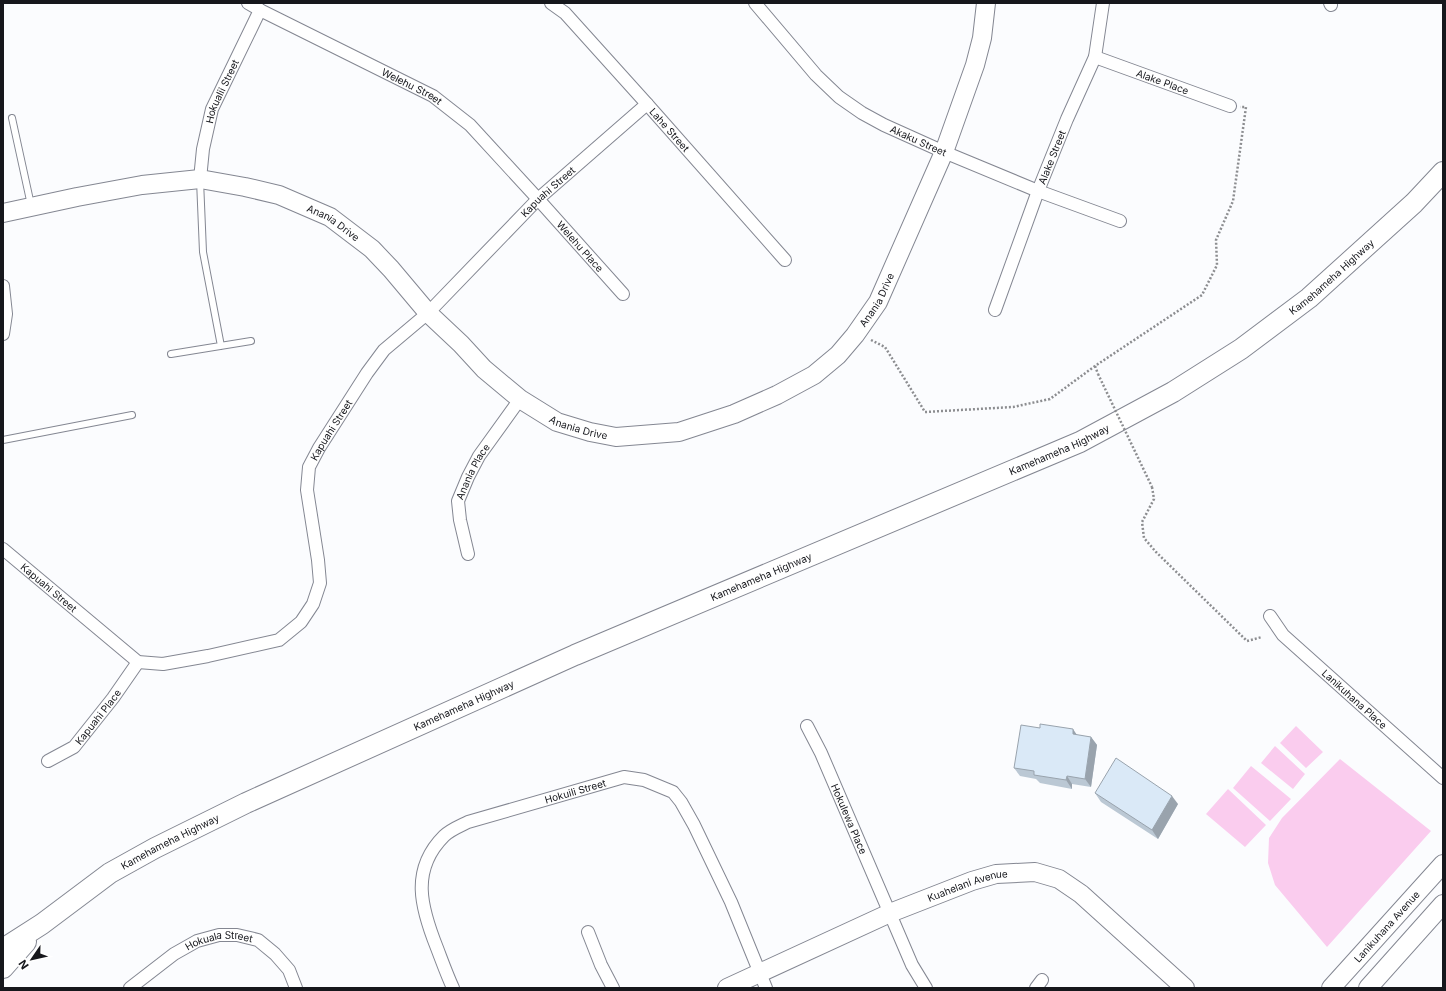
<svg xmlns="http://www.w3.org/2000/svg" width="1446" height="991" viewBox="0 0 1446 991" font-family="Inter,sans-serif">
	<rect width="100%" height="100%" fill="#fbfcfe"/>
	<path fill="#faccee" d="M1296,726L1323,752L1306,768L1280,743Z
		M1275,746L1305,774L1293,789L1261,763Z
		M1340,759L1431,831L1327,947L1275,885L1268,863L1269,838L1282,818Z
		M1251,766L1291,799L1270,821L1233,788Z
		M1228,789L1266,825L1245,847L1206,814Z"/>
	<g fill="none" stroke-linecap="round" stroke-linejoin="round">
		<g stroke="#848792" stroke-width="8">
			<path id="lane" d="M12,118L31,205
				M200,180L203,252L221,346
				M171,354L251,341
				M3,440L132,415"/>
		</g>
		<g stroke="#848792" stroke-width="14">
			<g id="street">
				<path id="s1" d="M248,3L260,10L433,96L470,125L538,199L623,294"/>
				<path id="s2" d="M551,3L565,13L647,104L785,260"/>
				<path id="s3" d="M755,3L816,75L839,97L862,113L884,125L944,152L1038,191L1120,221"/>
				<path d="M1330,3L1331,5"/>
				<path id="s4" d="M1095,57L1230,106"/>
				<path id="s5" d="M200,179L203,149L212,109L260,10"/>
				<path d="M3,286L6,314L3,334"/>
				<path id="s6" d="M995,310L1038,191L1067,119L1095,57L1103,3"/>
				<path id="s7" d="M3,549L138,662L163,664L208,656L279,640L301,622L313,604L320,583L318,560L307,490L309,467L319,448L367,373L384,350L428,313L538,199L647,104"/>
				<path id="s8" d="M468,554L460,520L458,501L468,477L479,456L520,399"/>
				<path id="s9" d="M1270,616L1283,635L1443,778"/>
				<path id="s10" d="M807,726L821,753L912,965L926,988"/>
				<path id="s11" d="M48,761L74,747L113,698L138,662"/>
				<path d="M588,932L601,965L613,988"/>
				<path id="s12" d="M130,988L174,954L197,941L219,935H237L258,940L275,954L289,970L296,988"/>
				<path id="s13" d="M453,988C447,975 442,961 437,948C421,908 410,870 444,836C450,830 460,826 468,822L624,777L644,780L673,792L681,802L694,825L731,902L766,988"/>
				<path d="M1036,988L1042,980"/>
			</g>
		</g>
		<g stroke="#848792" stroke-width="20">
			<g id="secondary">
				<path id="s14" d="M3,213L77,197L142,185L200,179L245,187L279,195L330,217L372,249L391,269L428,313L461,344L484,369L520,399L557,422L590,432L616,437L679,432L734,414L777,395L814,375L838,355L855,335L878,302L944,152L975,65L982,38L986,3"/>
				<path id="s15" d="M727,988L890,913L972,881L996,874L1035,872L1059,879L1081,894L1185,988"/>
				<path id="s16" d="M1331,988L1443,864"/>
				<path d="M1368,988L1443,904"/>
			</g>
		</g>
		<g stroke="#848792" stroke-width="22">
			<g id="primary">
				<path id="s17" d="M3,949L42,924L110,873L155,848L246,803L575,655L1080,442L1173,392L1241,349L1309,298L1414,203L1443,172"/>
				<path d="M3,968L26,942"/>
			</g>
		</g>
		<path stroke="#8c8d90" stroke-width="2.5" stroke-dasharray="2 2" stroke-linecap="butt" d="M871,340L885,347L925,412L1013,407L1050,399L1095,366L1202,295L1217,265L1216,240L1233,201L1246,107H1240
			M1095,366L1098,374
			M1152,487L1154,499L1142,522L1144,538L1156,552L1247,641L1262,637"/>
		<use href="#lane" stroke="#fff" stroke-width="6"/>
		<use href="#street" stroke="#fff" stroke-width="12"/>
		<use href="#secondary" stroke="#fff" stroke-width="18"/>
		<use href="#primary" stroke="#fff" stroke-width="20"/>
		<path stroke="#8c8d90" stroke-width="2.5" stroke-dasharray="2 2" stroke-linecap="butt" d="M1098,374L1152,487"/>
	</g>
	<path fill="#bbc8d4" d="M1077,735L1091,737L1097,745L1091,787L1072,784V789L1040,783L1036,779L1020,776L1014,768Z
		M1095,793L1178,804L1158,839L1101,802Z"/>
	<path fill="#99a3ad" d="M1073,729L1079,738L1073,734Z
		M1091,737L1097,745L1091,787L1085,779Z
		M1067,776L1072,784V789L1066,780Z
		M1172,796L1178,804L1158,839L1152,830Z"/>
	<path fill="#dae9f7" stroke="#99a3ad" d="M1040,724L1073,729V734L1091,737L1085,779L1067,776L1066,780L1034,775V771L1014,768L1021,725L1040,728Z
		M1116,758L1172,796L1152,830L1095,793Z"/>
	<g text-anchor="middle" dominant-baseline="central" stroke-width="3.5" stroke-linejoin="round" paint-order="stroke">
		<g font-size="10" fill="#16171c" stroke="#fff">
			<text stroke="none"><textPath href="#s4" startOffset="72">Alake Place</textPath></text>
			<text stroke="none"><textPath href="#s1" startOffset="184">Welehu Street</textPath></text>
			<text stroke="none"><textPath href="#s5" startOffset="91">Hokualii Street</textPath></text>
			<text stroke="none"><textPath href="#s2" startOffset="174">Lahe Street</textPath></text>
			<text stroke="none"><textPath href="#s3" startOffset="217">Akaku Street</textPath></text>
			<text stroke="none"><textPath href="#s6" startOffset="163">Alake Street</textPath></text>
			<text stroke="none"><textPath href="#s7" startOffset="876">Kapuahi Street</textPath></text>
			<text stroke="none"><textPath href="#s14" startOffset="342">Anania Drive</textPath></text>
			<text stroke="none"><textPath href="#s1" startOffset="418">Welehu Place</textPath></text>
			<text stroke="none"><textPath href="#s17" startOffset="1495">Kamehameha Highway</textPath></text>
			<text stroke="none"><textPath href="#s14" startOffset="1014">Anania Drive</textPath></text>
			<text stroke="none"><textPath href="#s14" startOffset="666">Anania Drive</textPath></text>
			<text stroke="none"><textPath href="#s7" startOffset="552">Kapuahi Street</textPath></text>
			<text stroke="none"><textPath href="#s17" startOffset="1171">Kamehameha Highway</textPath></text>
			<text stroke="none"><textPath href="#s8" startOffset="87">Anania Place</textPath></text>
			<text stroke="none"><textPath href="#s17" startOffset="847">Kamehameha Highway</textPath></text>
			<text stroke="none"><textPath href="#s7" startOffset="60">Kapuahi Street</textPath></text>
			<text stroke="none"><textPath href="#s9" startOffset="119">Lanikuhana Place</textPath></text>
			<text stroke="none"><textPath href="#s17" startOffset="523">Kamehameha Highway</textPath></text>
			<text stroke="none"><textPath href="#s11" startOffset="68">Kapuahi Place</textPath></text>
			<text stroke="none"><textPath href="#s13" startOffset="303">Hokuili Street</textPath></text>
			<text stroke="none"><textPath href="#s10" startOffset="102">Hokulewa Place</textPath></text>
			<text stroke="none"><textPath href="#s17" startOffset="199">Kamehameha Highway</textPath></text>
			<text stroke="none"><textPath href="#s15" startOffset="262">Kuahelani Avenue</textPath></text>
			<text stroke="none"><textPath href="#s16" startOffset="83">Lanikuhana Avenue</textPath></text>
			<text stroke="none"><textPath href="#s12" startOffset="104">Hokuala Street</textPath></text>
		</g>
	</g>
	<rect width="1446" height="991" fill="none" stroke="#16171c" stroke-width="8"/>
	<g transform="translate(32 959) rotate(236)" stroke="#ffffff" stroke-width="3" paint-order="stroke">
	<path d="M0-3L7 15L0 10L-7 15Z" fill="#16171c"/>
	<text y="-6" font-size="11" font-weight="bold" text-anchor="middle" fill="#16171c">N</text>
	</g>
</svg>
